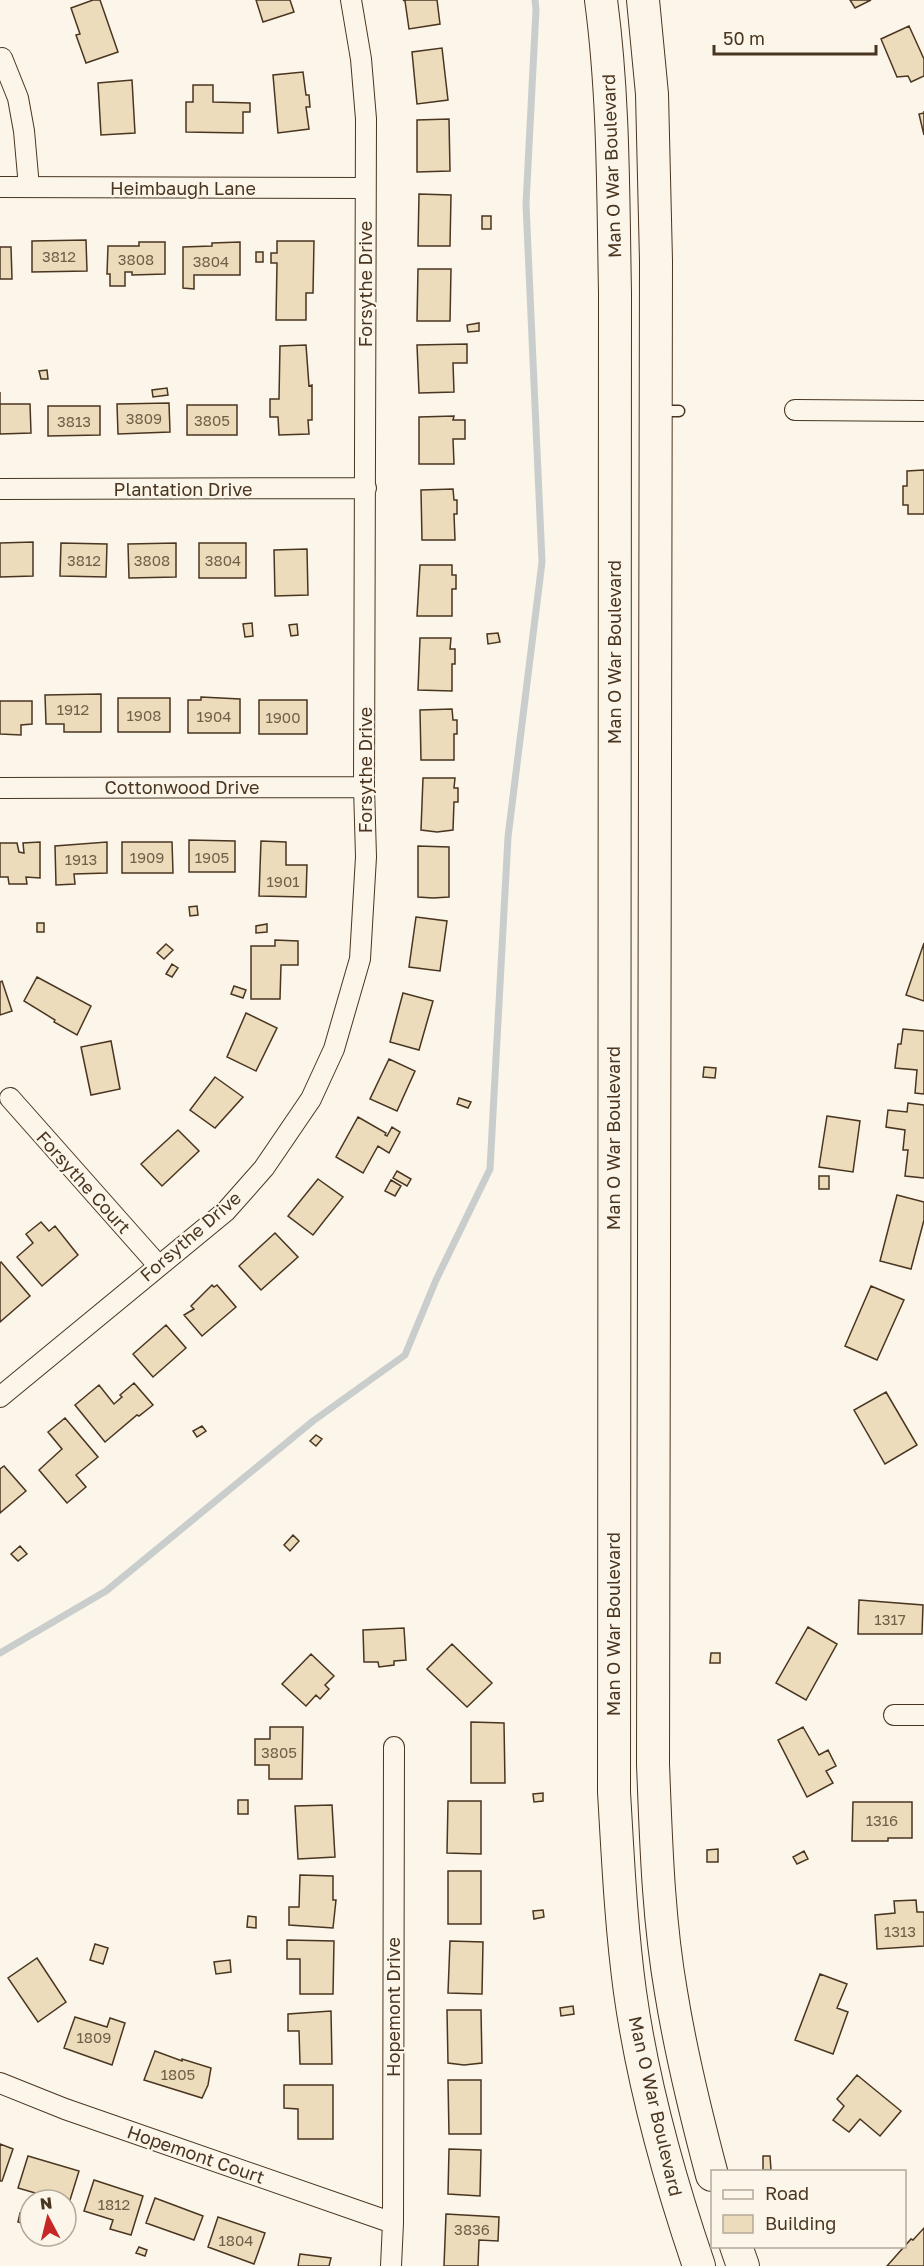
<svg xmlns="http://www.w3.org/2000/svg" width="924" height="2266" viewBox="0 0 924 2266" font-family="'Golos Text',sans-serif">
	<rect width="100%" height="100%" fill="#fbf6e9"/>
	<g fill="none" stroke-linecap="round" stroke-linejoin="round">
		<path stroke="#c9cecd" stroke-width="7" d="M0,1653L106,1591L313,1421L405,1355L436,1280L490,1169L508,837L542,562L526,204L536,10L535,0"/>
	</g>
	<path fill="#ecdcbc" stroke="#4a3520" stroke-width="1.5" d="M93,0H100L118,52L86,63L76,35L80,34L71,8Z
		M256,0H290L294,12L263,22Z
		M403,0H437L440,24L409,29L405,1Z
		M850,0H871L855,8Z
		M909,26L924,59V76L911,82L908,76L897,77L881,39Z
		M442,48L448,100L417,104L412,52Z
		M303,72L306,95H309L310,107H306L309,129L278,133L273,75Z
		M132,80L135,133L101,135L98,83Z
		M193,85H213V102L250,103V112H243V133L186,132V102H193Z
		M924,111V135L919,114L924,113Z
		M449,119L450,171L417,172V120Z
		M419,194L451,195L450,246H418Z
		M482,216H491V229H482Z
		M86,240L87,271L32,272V241Z
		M277,241H314L313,293H306V320H276L277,263H271V253H277Z
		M139,242H165V274L132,275V272H125V286H110V274H107L108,246H139Z
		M240,242V275H194V289L183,288V247L212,246V243Z
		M0,247H11L12,279H0Z
		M256,252H263V262H256Z
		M418,269H451L450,321H417Z
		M479,323V331L468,332L467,325Z
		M467,344V363H453L454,392L419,393L417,345Z
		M306,345L309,386L312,385V420H308L309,434L279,435L278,417H270V399H279L280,346Z
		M47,370L48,379H41L39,371Z
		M167,388L168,395L153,397L152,390Z
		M0,392V404H30L31,433L0,434Z
		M169,403L170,432L118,434L117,404Z
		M187,405H237V435H187Z
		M48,406H100V435L48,436Z
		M454,416L453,420H465V439H453L454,464H419V417Z
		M924,470V514H908V505H903V486H907V471Z
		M453,489L454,500H457V514H454L455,540H422L421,490Z
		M33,542V576L0,577V543Z
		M61,543L107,544L106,577L60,576Z
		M176,543V577L129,578L128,544Z
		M199,543H246V578H199Z
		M307,549L308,595L275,596L274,550Z
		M420,565H452V575H456V589H452V616H417Z
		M252,623L253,636L245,637L243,624Z
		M297,624L298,635L291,636L289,625Z
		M498,633L500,642L488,644L487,634Z
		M420,638H451L450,649H455V664H452V691L418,690Z
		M101,694V732H64V724H46L45,695Z
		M201,697L240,699V733H188V700H201Z
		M118,698H170V732H118Z
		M259,700H307V734H259Z
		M0,701H32V724L21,725V735L0,734Z
		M452,709L453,720H457V734H454V760H421L420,710Z
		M423,778H455L454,788H458V802H454L453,830L437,832L421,830Z
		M189,840L235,841V872H189Z
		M261,841L286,842V865H307L306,897L259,896Z
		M40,842V878L26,877L27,884H9L8,877H0V843H17L19,852L24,853L23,843Z
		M107,842V873L74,874L75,884L56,885L55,846Z
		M122,842H172L173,873H122Z
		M418,846L449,847V897L433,898L418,897Z
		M197,906L198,915L190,916L189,907Z
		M416,917L447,921L440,971L409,967Z
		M37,923H44V932H37Z
		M267,924V932L256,933V926Z
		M275,940L298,941V965H281L280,999H251V946H275Z
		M924,943V1001L906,995Z
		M166,944L173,950L164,959L157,953Z
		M172,964L178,968L172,977L166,974Z
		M37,977L91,1006L77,1035L54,1022L55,1020L24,1001Z
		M2,981L12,1011L0,1015V982Z
		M234,986L246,990L243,998L231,994Z
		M403,993L433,1001L419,1050L390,1042Z
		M246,1013L277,1028L256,1071L227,1057Z
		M903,1029L924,1031V1094L915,1093L917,1070L895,1068L898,1044H901Z
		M111,1041L120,1089L91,1095L81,1047Z
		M389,1059L415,1071L397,1111L370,1099Z
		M704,1067L716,1068L715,1078L703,1077Z
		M215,1077L243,1097L215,1128L190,1110Z
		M459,1098L471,1102L468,1108L457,1104Z
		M908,1103L924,1105V1178L905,1176L908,1150H903L905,1130L886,1127L888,1110L907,1112Z
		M827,1116L860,1121L853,1172L819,1167Z
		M358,1117L386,1133L385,1135L387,1136L392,1127L400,1132L389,1153L378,1146L363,1173L336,1157Z
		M178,1130L199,1151L162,1186L141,1164Z
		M397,1171L411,1179L407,1186L393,1178Z
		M819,1176H829V1189H819Z
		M318,1179L343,1197L313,1235L288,1216Z
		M391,1180L401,1186L395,1196L385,1191Z
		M897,1195L924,1202V1220L911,1269L880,1261Z
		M41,1222L49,1231L55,1226L78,1255L42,1286L17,1257L33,1243L26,1234Z
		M275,1233L298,1257L261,1290L239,1266Z
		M1,1262L30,1296L0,1322V1263Z
		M212,1285L214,1287L217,1285L236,1307L202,1336L184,1315L194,1309L191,1306Z
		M871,1286L904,1300L877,1360L845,1346Z
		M166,1325L186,1348L153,1377L133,1354Z
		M134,1383L153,1405L139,1416L137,1415L105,1442L75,1405L99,1385L114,1404L122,1397L120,1395Z
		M886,1392L917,1445L885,1464L854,1410Z
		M65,1418L98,1457L76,1475L86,1487L67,1503L39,1470L62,1449L48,1432Z
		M202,1426L206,1431L197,1437L193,1431Z
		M316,1435L322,1439L316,1446L310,1441Z
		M4,1466L26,1491L0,1513V1469Z
		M293,1535L299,1541L290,1551L284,1545Z
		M20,1546L27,1554L18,1561L11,1554Z
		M859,1600L923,1605L922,1634H858Z
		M808,1627L837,1644L806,1700L776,1683Z
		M404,1628L406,1660L394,1661V1665L379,1667L378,1662H364L363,1630Z
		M452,1644L492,1683L467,1707L427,1669Z
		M711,1653H720V1663H710Z
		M311,1654L334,1676L325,1685L329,1689L320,1699L316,1695L306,1706L282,1684Z
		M471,1722L504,1723L505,1783H471Z
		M270,1727H303L302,1779H269V1765H255V1739H270Z
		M803,1727L819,1755L828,1750L836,1766L826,1771L833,1783L807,1797L778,1740Z
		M543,1793V1801L534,1802L533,1794Z
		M238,1800H248V1814H238Z
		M448,1801H481V1854L447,1853Z
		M853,1802H912V1838H888V1841H852Z
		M332,1805L335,1857L298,1859L295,1806Z
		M718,1849V1862H707V1850Z
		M804,1851L808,1859L797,1864L793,1857Z
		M448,1871H481V1924H448Z
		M300,1875L333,1876V1900H336L333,1928L289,1925V1907H299Z
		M916,1900L917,1912H924V1946L877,1949L875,1915L895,1913L894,1901Z
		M543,1910L544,1917L534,1919L533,1911Z
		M248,1916L256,1917V1928L247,1927Z
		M287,1940L334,1941L333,1994H300V1959H287Z
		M450,1941L483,1942L482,1994L448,1993Z
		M95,1944L108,1948L103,1964L90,1960Z
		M37,1958L66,2002L38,2022L8,1978Z
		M230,1960L231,1972L216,1974L214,1962Z
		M820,1974L847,1984L837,2008L848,2012L833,2054L795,2040Z
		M573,2006L574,2014L561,2016L560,2008Z
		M447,2010H481L482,2063L464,2065L448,2063Z
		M331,2011L332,2064H300L299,2031H288V2014Z
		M75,2017L107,2027L110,2018L125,2023L112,2065L64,2048Z
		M155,2051L182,2061V2059L211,2068L208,2085L202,2098L144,2080Z
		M857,2075L901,2111L880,2136L860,2119L849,2132L833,2120L844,2106L837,2099Z
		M448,2080H481V2134H449Z
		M284,2085H333V2139H298V2109L284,2108Z
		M0,2144L13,2149L2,2181H0Z
		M449,2149L481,2150L480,2196L448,2194Z
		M28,2156L79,2171L66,2213V2200H48L49,2197L18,2188Z
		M763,2156H770L771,2170H763Z
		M94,2180L143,2196L131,2235L110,2229L113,2220L84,2211Z
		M155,2198L203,2216L194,2240L146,2223Z
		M20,2213L27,2215L25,2224L18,2222Z
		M446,2214L499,2217L498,2241L479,2240L478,2266H444Z
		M218,2217L265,2233L254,2264L208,2247Z
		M924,2228V2266H887L911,2239L913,2240Z
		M139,2247L147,2250L145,2256L136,2253Z
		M300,2254L331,2258L329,2266H298Z"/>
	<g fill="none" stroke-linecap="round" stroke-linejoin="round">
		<g stroke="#4a3520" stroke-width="13">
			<path id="lane" d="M658,411H679"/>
		</g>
		<g stroke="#4a3520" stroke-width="22">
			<path id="street" d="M2,58L18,98L24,131L29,187
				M0,187L365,188
				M795,410L924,411
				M0,489L366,488
				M0,788L364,787
				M10,1098L158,1265
				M0,1397L226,1211L264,1168L311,1099L334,1049L360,959L366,857L364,787L366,119L361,59L351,0
				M894,1715H924
				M0,2083L65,2109L393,2223
				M391,2266L393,2223L394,1747"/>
		</g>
		<g stroke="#4a3520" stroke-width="34">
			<path id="primary" d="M601,0C614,97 613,195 615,293L614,1792C618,1859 621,1926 630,1992C643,2085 669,2178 699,2266
				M643,0L652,94L656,261L653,1764C656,1840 658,1917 671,1992C681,2054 696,2115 712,2175
				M736,2246L743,2266"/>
		</g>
		<use href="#lane" stroke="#fbf6e9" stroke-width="10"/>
		<use href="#street" stroke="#fbf6e9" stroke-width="20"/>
		<use href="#primary" stroke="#fbf6e9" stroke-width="32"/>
	</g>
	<g text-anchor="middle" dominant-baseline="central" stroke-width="4.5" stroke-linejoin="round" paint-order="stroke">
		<g font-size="15" fill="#725f47">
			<text x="59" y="256">3812</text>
			<text x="136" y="259">3808</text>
			<text x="211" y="261">3804</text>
			<text x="144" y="418">3809</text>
			<text x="212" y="420">3805</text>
			<text x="74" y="421">3813</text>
			<text x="84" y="560">3812</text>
			<text x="152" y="560">3808</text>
			<text x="223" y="560">3804</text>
			<text x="73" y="709">1912</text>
			<text x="144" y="715">1908</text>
			<text x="214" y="716">1904</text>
			<text x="283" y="717">1900</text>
			<text x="147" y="857">1909</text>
			<text x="212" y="857">1905</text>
			<text x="81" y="859">1913</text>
			<text x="283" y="881">1901</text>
			<text x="890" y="1619">1317</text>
			<text x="279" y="1752">3805</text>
			<text x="882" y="1820">1316</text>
			<text x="900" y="1931">1313</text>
			<text x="94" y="2037">1809</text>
			<text x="178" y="2074">1805</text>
			<text x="114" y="2204">1812</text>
			<text x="472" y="2229">3836</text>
			<text x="236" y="2240">1804</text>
		</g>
		<g font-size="18" fill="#4a3520" stroke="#fbf6e9">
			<text transform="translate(611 166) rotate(-92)">Man O War Boulevard</text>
			<text x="183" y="188">Heimbaugh Lane</text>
			<text transform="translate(365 284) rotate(-90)">Forsythe Drive</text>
			<text x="183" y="489">Plantation Drive</text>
			<text transform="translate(614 652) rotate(-90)">Man O War Boulevard</text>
			<text transform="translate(365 770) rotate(-90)">Forsythe Drive</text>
			<text x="182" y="787">Cottonwood Drive</text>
			<text transform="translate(613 1138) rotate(-90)">Man O War Boulevard</text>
			<text transform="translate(84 1182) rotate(48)">Forsythe Court</text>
			<text transform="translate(190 1236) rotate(-41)">Forsythe Drive</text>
			<text transform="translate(613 1624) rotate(-90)">Man O War Boulevard</text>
			<text transform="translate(393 2007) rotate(-90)">Hopemont Drive</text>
			<text transform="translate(656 2106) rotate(77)">Man O War Boulevard</text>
			<text transform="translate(196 2154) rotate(19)">Hopemont Court</text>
		</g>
	</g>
	<rect x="711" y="2170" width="195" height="78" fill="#fbf6e9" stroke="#b4a999" stroke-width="1.5"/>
	<rect x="723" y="2190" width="30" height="9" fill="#fbf6e9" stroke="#b4a999" stroke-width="1.5"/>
	<text x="765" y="2200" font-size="18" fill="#4a3520">Road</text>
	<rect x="723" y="2215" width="30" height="18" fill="#ecdcbc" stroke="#b4a999" stroke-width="1.5"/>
	<text x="765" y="2230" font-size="18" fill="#4a3520">Building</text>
	<g transform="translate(48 2218) rotate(353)"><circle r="28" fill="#fbf6e9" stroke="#b4a999" stroke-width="1.5"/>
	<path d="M0-4.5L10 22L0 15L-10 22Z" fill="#c62828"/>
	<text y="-9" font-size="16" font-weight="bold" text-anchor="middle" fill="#4a3520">N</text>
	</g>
	<path d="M714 45v9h162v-9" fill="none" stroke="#4a3520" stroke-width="3"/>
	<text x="723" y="45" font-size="18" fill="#4a3520" stroke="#fbf6e9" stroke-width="4.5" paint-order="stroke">50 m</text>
</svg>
